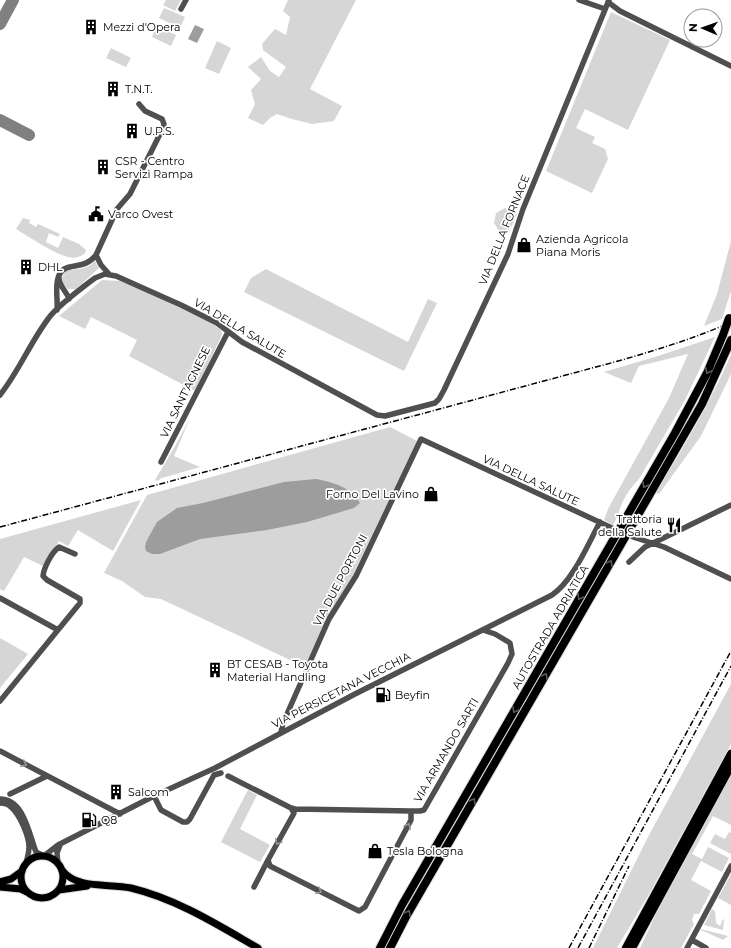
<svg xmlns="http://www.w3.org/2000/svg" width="731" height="948" viewBox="0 0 731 948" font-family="Montserrat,sans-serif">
	<rect width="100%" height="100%" fill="#fff"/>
	<path fill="#d6d6d6" d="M166,0H181L175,11L163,5Z
		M288,0H356L310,89L342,106L334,121L312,124L292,119L277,114L270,118L263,125L248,118L255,104L251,90L261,79L248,67L261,57L270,71L279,77L286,67L263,50L262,44L275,29L286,35L290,17L283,11Z
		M164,8L185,17L180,28L159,18Z
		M611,12L670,40L628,130L585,109L576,128L595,137L592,143L605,149L608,159L592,193L546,171Z
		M156,26L176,35L171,46L152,37Z
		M217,41L231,48L219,74L205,68Z
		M111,48L131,58L126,67L106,58Z
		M505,208L512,210L517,214L509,233L499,231L494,223L496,213Z
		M23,218L30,220L29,223L36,227L38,224L60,234L58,237L49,233L46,242L58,248L63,237L79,244L86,250L85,253C81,257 74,259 68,257C55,254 29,237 16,229Z
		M731,241V291L722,319L704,326L717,294Z
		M95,261L99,268L76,289H68L63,284L62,277L66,271C78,268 85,271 95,261Z
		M266,269L408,342L428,299L437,303L404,371L244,292L251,278Z
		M102,280L120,281L139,288L213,324L221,330L222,335L195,391L129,356L137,340L91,317L85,329L59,316Z
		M715,337L685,400L639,479C632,486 626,494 622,503C619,511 617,518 613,525L604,520L608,509L669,398L688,354L639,366L631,383L604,372L658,356Z
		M731,355V374L701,436L659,494L656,493C683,448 710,403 731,355Z
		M190,418L174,456L200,467L162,478L157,481L155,480L174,448Z
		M390,427L417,441L364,552L351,579L328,618L305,667L161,599L145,597L122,581L104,573L147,495Z
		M141,500L113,551L78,530L68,546L59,541L43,566L24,557L4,591L0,589V539Z
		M0,638L28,654L0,688Z
		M731,684V744L649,894L617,948H593L648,837Z
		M731,775V825L713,816L692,854L702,859L708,847L729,858L722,872L701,861L691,880L711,891L699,914H694L692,920L694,924L681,948H640L659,908Z
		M248,790L257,795L240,829L270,845L260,862L221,842Z
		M729,832L731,833V854L710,843L715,834L725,839Z
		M731,874V905L718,898Z
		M712,909L715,911L716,923L720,926L723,919L724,920L723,930L704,925Z
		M701,929L728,936L723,940L701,930Z"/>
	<path fill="#9d9d9d" d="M195,25L204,29L197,43L188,39Z
		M316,479C332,482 351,487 360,503L354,508L307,522L267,530L200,539L160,554H152L146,551L145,547L146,542L157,522L177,508L203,503L284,482Z"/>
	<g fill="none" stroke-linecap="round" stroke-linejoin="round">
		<path stroke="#808080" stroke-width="12" d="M0,24L13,0
			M0,120L29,135"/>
		<g stroke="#dbdbdb" stroke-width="9">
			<path id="major" d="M21 877a21 21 0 1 1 42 0a21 21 0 1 1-42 0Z
				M62,870C77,890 109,883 131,888C177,899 218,925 258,948
				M0,882L11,879L22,871
				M0,887L21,889L27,892
				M59,890L87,886"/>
		</g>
		<g stroke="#dbdbdb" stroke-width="10">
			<path id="highway" d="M380,948L402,905L675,433L707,373L723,335
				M390,948L407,915L702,404L731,340
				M626,948L731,754
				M632,948L731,766"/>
		</g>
		<path stroke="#4f4f4f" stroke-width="5.5" d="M579,0L605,9
			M608,2L620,11L731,66
			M181,9L186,0
			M96,255L101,265L109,274
			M59,278C59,286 67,292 69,299
			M57,310C58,299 55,288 58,278C64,259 82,273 96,255L117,209L130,194L163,128L164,124L162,119L145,111L139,104
			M0,395C19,371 30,343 48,319C56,307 83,287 95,278L105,274L116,276L181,305L217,323L242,342L377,415L385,416L435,403L439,399L444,390L508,254L523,209L609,0
			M161,462L228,332
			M633,537L664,547L731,579
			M629,562L645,547L731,505
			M0,598L58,630
			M0,701L80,603V599L47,580L43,576C44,567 52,552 59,547L75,554
			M281,732L283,723L329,619L356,576L366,555L421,439L612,528
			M0,751L120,814
			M228,776L291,808L295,809L411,811H420L424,810L508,663L512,654L510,643L495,634L483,630
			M10,794L47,776
			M154,796L161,810L183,822H187L190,819L214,775L221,773
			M0,799C24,799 29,834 36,852L44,856L58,845L154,796L215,768L355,694L552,595C573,581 588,544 600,522
			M0,803C4,803 8,804 11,807C20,815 29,836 29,847C29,854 27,859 25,866
			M291,808L294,813L293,815L268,860L270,866L359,911L365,907L411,820V811
			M58,864L57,853L60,845
			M254,887L268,860
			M692,940L706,948
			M687,948L731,866"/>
		<use href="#major" stroke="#000" stroke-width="7"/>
		<use href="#highway" stroke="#000" stroke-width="8"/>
		<path stroke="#000" stroke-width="1.5" stroke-dasharray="6 2 1 2" stroke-linecap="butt" d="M0,527L622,360C659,349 696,338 731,322
			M569,948L731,651
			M578,948L731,666
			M589,948L629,866"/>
		<g stroke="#dbdbdb" stroke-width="10" stroke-linecap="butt">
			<path id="highway-bridge" d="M723,335L729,318"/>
		</g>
		<use href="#highway-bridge" stroke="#000" stroke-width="8"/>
	</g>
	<defs><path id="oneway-chevron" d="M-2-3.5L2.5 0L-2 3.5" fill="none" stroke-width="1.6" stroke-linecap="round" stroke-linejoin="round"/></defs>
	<g stroke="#595959">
		<use href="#oneway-chevron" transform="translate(708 371) rotate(114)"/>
		<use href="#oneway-chevron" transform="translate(645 485) rotate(120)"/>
		<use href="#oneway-chevron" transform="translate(610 563) rotate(-60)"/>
		<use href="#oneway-chevron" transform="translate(580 597) rotate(120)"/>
		<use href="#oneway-chevron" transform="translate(545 676) rotate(-60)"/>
		<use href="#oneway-chevron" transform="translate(515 710) rotate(120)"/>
		<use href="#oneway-chevron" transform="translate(473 801) rotate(-60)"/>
		<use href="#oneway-chevron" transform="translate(408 913) rotate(-60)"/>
	</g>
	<g stroke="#959595">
		<use href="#oneway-chevron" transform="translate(24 764) rotate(27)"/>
		<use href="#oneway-chevron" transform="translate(408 826) rotate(-62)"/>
		<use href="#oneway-chevron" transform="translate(278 842) rotate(118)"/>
		<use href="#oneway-chevron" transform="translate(319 891) rotate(27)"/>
	</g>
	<defs>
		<g id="building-bare" transform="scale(1.2)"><path d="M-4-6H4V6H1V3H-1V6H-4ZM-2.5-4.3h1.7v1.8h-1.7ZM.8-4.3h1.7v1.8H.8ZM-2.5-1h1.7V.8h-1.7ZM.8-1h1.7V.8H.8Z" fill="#000" stroke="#fff" stroke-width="2.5" paint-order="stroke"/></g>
		<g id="civic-bare" transform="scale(1.2)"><path d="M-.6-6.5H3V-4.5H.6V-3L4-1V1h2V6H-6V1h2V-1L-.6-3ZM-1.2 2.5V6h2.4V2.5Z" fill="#000" stroke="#fff" stroke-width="2.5" paint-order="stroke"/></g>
		<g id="shop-bare" transform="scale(1.2)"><path d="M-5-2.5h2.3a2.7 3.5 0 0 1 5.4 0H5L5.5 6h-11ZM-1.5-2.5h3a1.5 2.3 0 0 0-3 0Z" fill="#000" stroke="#fff" stroke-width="2.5" paint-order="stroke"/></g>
		<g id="restaurant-bare" transform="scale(1.2)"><path d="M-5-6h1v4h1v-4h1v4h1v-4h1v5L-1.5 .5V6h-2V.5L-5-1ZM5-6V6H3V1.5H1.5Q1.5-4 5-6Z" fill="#000" stroke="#fff" stroke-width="2.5" paint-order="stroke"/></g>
		<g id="fuel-bare" transform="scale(1.2)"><path d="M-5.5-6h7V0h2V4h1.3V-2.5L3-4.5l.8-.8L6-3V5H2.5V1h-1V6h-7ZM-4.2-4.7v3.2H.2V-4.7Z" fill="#000" stroke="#fff" stroke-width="2.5" paint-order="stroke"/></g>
	</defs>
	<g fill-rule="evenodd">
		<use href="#building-bare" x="91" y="27"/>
		<use href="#building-bare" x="113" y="89"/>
		<use href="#building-bare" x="132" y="131"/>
		<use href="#building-bare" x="103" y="167"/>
		<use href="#civic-bare" x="96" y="214"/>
		<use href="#shop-bare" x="524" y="245"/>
		<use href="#building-bare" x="26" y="267"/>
		<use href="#shop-bare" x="431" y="494"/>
		<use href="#restaurant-bare" x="674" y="525"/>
		<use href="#building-bare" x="215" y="670"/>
		<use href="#fuel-bare" x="383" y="695"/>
		<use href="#building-bare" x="116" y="792"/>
		<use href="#fuel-bare" x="89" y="820"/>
		<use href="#shop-bare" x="375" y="851"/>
	</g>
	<g text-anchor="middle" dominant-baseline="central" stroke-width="3.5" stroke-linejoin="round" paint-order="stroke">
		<g font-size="11" fill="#000" stroke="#fff" text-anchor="start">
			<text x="103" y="27">Mezzi d'Opera</text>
			<text x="125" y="89">T.N.T.</text>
			<text x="144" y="131">U.P.S.</text>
			<text x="115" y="161">CSR - Centro<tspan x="115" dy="13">Servizi Rampa</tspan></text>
			<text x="108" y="214">Varco Ovest</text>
			<text x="536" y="239">Azienda Agricola<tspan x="536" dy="13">Piana Moris</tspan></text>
			<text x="38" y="267">DHL</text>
			<text x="419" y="494" text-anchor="end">Forno Del Lavino</text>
			<text x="662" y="519" text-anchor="end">Trattoria<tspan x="662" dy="13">della Salute</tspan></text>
			<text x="227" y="664">BT CESAB - Toyota<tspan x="227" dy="13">Material Handling</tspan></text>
			<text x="395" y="695">Beyfin</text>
			<text x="128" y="792">Salcom</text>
			<text x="101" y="820">Q8</text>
			<text x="387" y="851">Tesla Bologna</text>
		</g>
		<g font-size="11" fill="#000" stroke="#fff">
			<text transform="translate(504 230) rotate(-68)">VIA DELLA FORNACE</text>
			<text transform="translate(240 328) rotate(31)">VIA DELLA SALUTE</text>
			<text transform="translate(185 392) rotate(-64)">VIA SANT'AGNESE</text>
			<text transform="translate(531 480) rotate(25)">VIA DELLA SALUTE</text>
			<text transform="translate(340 580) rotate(-62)">VIA DUE PORTONI</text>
			<text transform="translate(550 627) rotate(-60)">AUTOSTRADA ADRIATICA</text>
			<text transform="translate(341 690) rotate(-27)">VIA PERSICETANA VECCHIA</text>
			<text transform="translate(446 750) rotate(-60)">VIA ARMANDO SARTI</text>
		</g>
	</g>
	<g transform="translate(703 28) rotate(272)"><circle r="19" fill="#ffffff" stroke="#999999"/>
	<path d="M0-3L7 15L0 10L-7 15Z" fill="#000000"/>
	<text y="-6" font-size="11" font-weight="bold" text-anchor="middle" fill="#000000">N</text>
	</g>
</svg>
